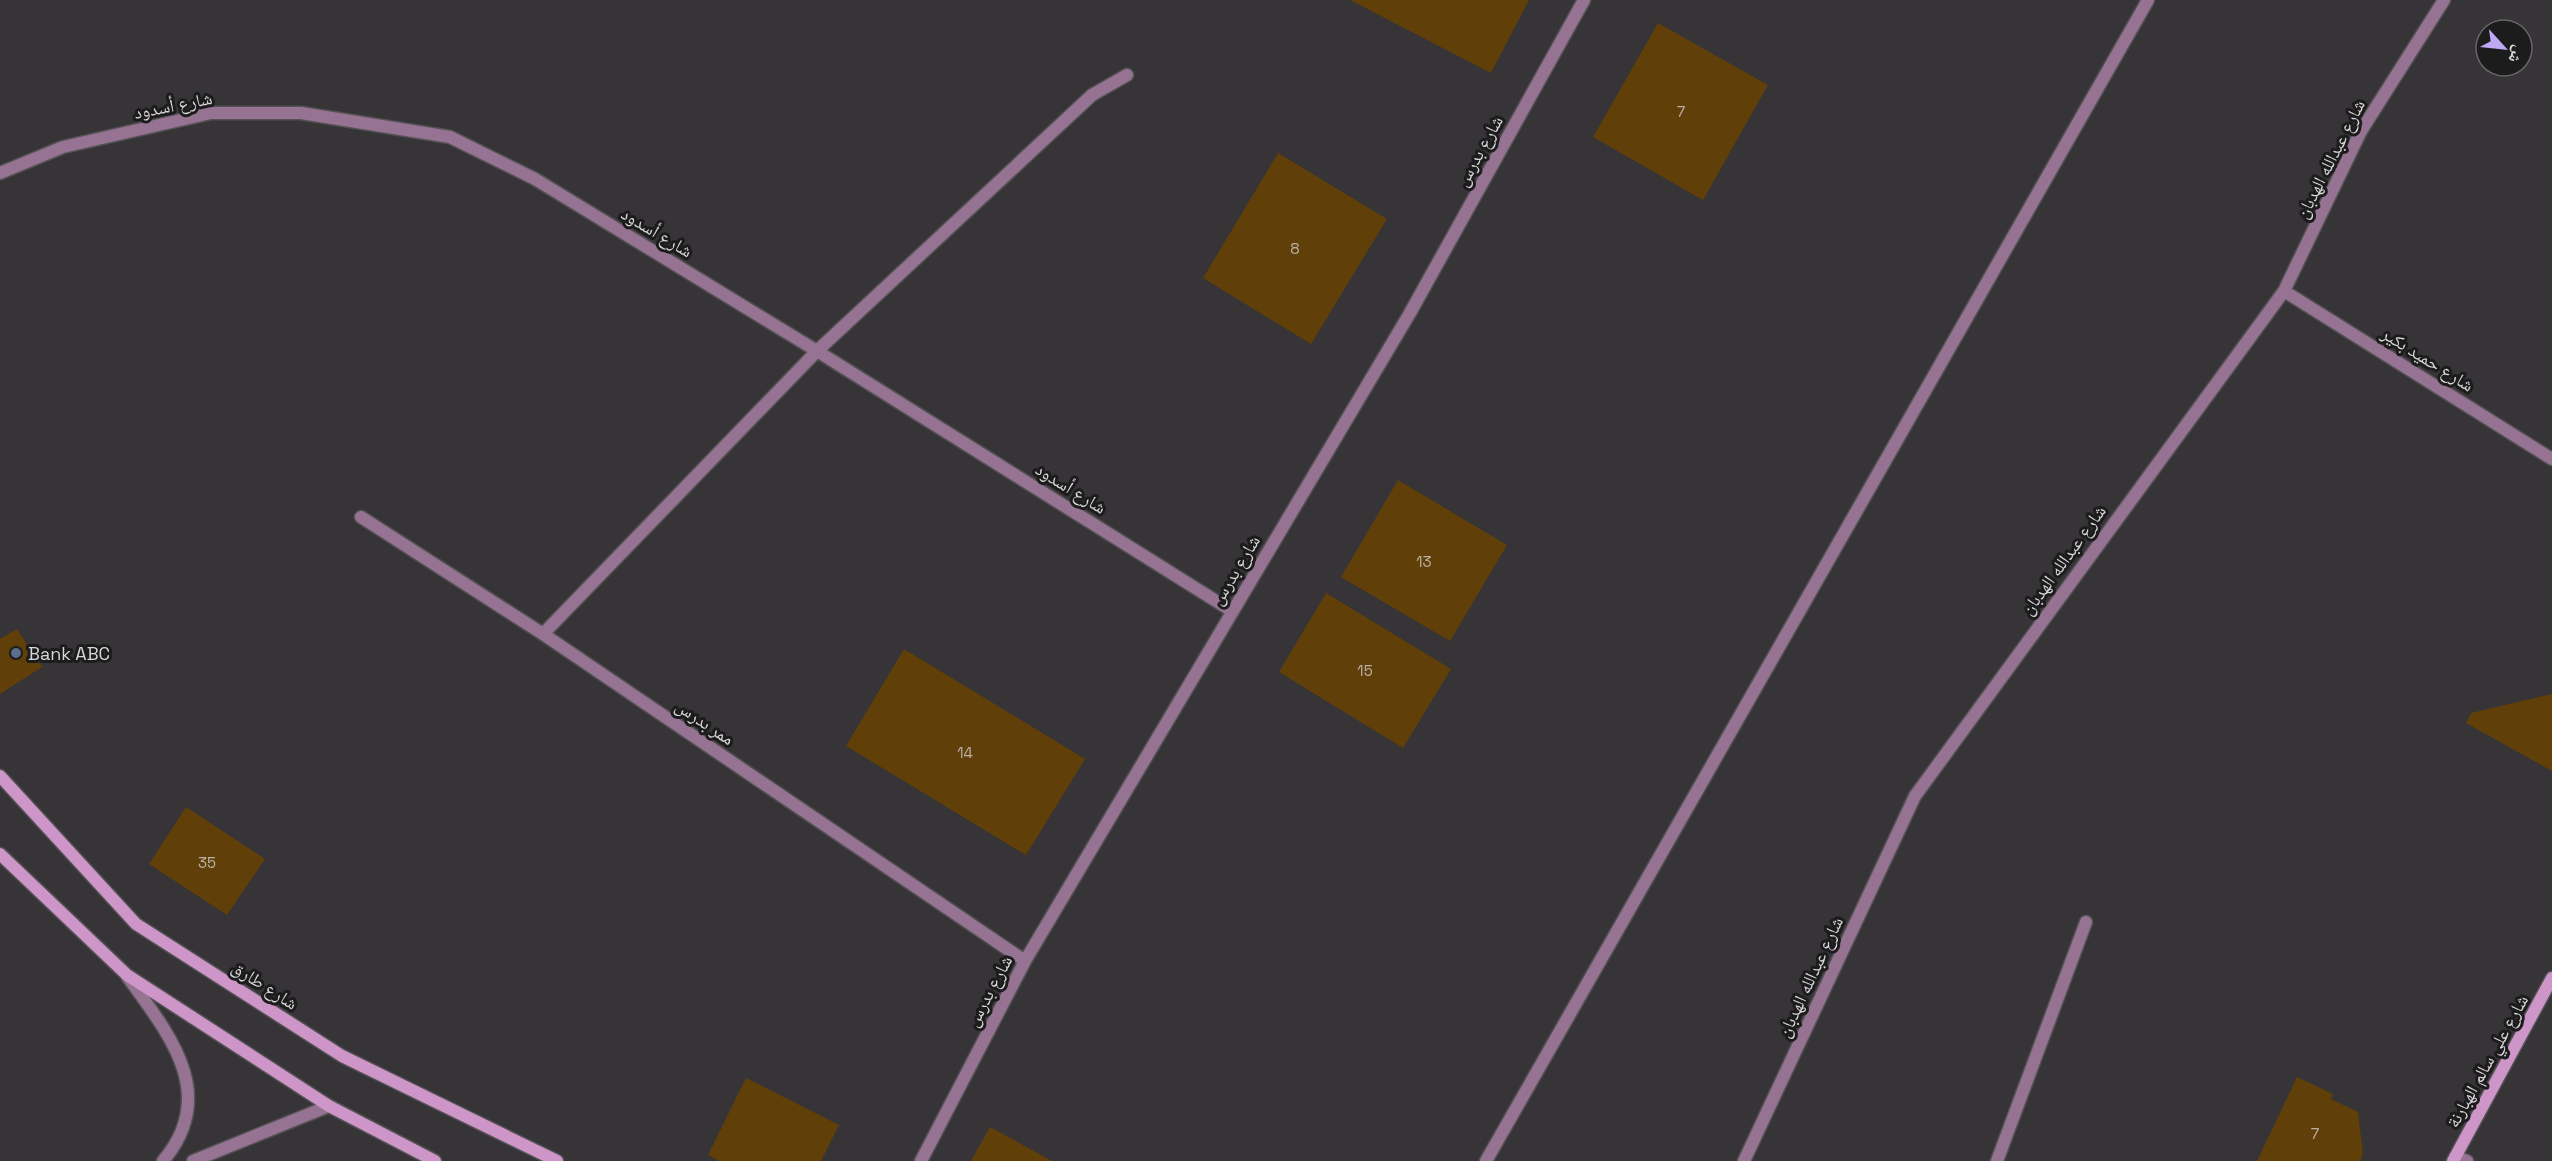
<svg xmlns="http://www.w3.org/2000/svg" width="2552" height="1161" viewBox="0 0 2552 1161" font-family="'Space Grotesk','Noto Naskh Arabic',sans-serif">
	<rect width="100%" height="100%" fill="#363437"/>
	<path fill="#613f09" d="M1350,0H1529L1491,73Z
		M1658,23L1768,85L1703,200L1593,137Z
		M1278,153L1387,219L1311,344L1203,278Z
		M1398,480L1507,545L1450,641L1341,577Z
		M1326,593L1451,669L1403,748L1279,672Z
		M17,629L42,667L0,694V639Z
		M904,649L1085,759L1026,855L846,746Z
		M2552,694V771L2466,723L2471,713Z
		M186,807L265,859L227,915L149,864Z
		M2297,1077L2333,1094L2331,1099L2358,1112L2363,1154L2360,1161H2257Z
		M746,1078L839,1125L821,1161H719L708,1155Z
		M990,1127L1052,1161H971Z"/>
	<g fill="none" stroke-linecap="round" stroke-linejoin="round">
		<g stroke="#535154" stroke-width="15">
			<path id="lane" d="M543,634L817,351L1092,95L1127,75"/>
		</g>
		<g stroke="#535154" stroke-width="15">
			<path id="street" d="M0,173L63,147L211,113H301L450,137L535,179L817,351L1232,611
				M2284,291L2552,459
				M361,517L543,634L1025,961
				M127,976C168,1033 220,1094 163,1161
				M2455,1157L2467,1161
				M193,1161L329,1106
				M921,1161L1025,961L1410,313L1584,0
				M1486,1161L2148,0
				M1744,1161L1915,796L2284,291L2361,131L2444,0
				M1997,1161L2086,922"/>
		</g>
		<g stroke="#535154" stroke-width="15">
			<path id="secondary" d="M0,776L136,924L342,1056L557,1161
				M0,854L127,975L329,1106L435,1161
				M2453,1161L2552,978"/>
		</g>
		<use href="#lane" stroke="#977393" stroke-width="12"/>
		<use href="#street" stroke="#977393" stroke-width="12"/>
		<use href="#secondary" stroke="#ce96c8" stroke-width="12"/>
	</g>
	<circle fill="#5c6f8a" stroke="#1d1c1d" stroke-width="2" cx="16" cy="653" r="6"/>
	<g text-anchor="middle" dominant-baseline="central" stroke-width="6" stroke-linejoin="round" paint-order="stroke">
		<g font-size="15" fill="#bab0a4">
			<text x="1681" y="111">7</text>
			<text x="1295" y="248">8</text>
			<text x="1424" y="561">13</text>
			<text x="1365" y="670">15</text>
			<text x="965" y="752">14</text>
			<text x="207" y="862">35</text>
			<text x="2315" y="1133">7</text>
		</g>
		<g font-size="18" fill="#d8d6d8" stroke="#1d1c1d">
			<text transform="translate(173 105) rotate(-11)">شارع أسدود</text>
			<text transform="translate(1479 151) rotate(-61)">شارع بدرس</text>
			<text transform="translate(2330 159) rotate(-63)">شارع عبدالله الهدبان</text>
			<text transform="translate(657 232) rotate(31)">شارع أسدود</text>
			<text transform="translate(2428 359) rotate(32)">شارع حميد بكير</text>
			<text transform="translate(1071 488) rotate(32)">شارع أسدود</text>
			<text transform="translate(2063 560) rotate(-54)">شارع عبدالله الهدبان</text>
			<text transform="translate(1235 570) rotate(-59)">شارع بدرس</text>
			<text transform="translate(705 722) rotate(34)">ممر بدرس</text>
			<text transform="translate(1810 977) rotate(-65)">شارع عبدالله الهدبان</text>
			<text transform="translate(265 985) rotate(33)">شارع طارق</text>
			<text transform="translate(989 991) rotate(-62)">شارع بدرس</text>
			<text transform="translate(2487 1061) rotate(-61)">شارع علي سالم الهبارنة</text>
		</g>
		<g font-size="18" fill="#d8d6d8" stroke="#1d1c1d" text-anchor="start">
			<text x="28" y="653">Bank ABC</text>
		</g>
	</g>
	<g transform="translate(2504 48) rotate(117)"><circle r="28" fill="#1d1c1d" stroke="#686668" stroke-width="1.5"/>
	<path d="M0-4.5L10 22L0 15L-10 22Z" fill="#bfa8f4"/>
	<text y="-9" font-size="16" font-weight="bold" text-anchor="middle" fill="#d8d6d8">ش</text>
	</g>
</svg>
